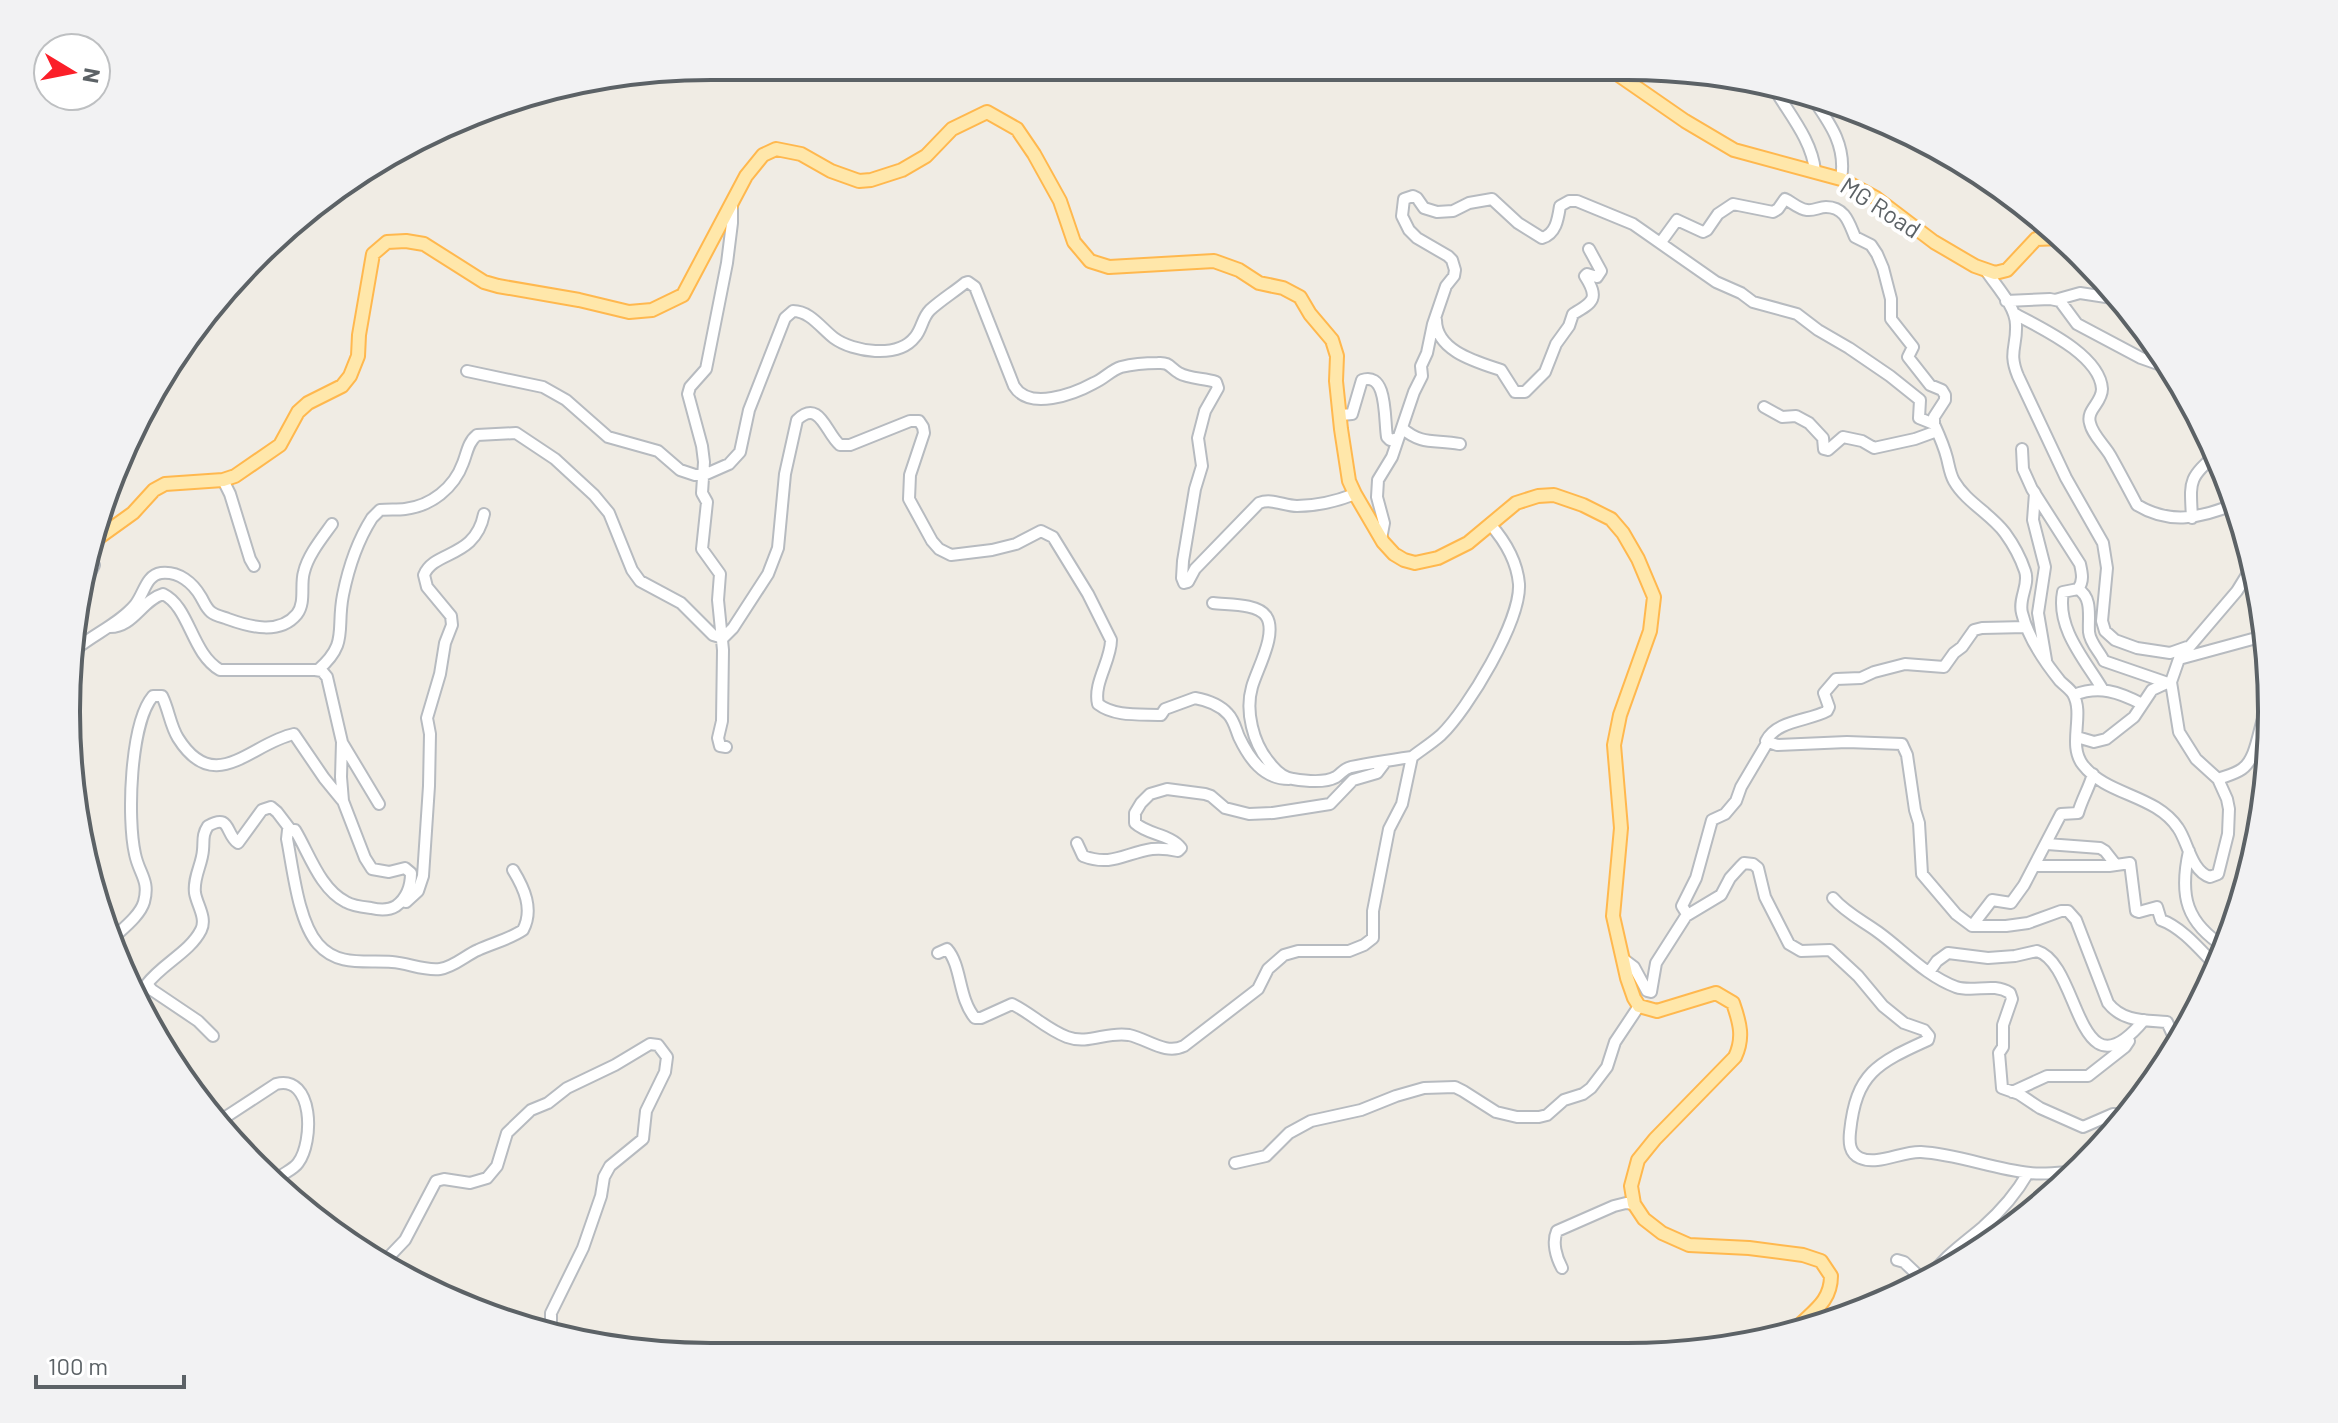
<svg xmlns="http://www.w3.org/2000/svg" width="2338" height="1423" viewBox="0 0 2338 1423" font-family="Barlow,sans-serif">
	<rect width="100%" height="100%" fill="#f0ece4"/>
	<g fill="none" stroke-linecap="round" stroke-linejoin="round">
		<g stroke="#b7bbc0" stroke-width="14">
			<path id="minor" d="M1774,88C1789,114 1812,140 1815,171
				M1811,96C1829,122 1847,145 1841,179
				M1661,242L1677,220L1703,232L1707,230L1718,214L1733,204L1773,212L1778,209L1785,199C1792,202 1798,209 1807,210C1814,211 1819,207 1826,207C1845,207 1849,223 1855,237L1871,245L1877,254L1883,268L1891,299V319L1913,347L1908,357L1930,385L1942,390L1945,395V400L1934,417V424
				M1985,269C1995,285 2016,306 2016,325C2017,347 2008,352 2018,376L2066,478L2103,543L2107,568L2102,621L2105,631L2115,640L2137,648L2170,653L2187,647
				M2055,300L2080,293L2119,299
				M2006,301L2050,299L2060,301L2077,324L2141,358L2172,369
				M2015,314C2041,328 2100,355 2102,389C2102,403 2086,410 2090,423C2092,434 2104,445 2110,455C2119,471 2128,488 2137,505C2170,525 2201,518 2235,504
				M1436,320C1436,351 1477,362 1501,370L1515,392H1525L1545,372L1556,344L1569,326L1573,314C1594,302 1599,298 1585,276L1587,274L1597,277L1601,271L1589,249
				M467,371L543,387L566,400L608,437L658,451L680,470L695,475H704L729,464L740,452L749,410L785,318L793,311C810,311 821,328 834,338C853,352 898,359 915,337C922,329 922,318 930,310C941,300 954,292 965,283L968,282L975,287L1014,386C1029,411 1074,394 1094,383C1104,379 1111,370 1121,367C1133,364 1146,363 1158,363C1170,362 1170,368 1179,373C1189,379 1204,378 1216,382L1218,388L1205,411L1198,438L1202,466L1195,489L1183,561L1182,578L1184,583L1188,582L1195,569L1259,503C1272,498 1284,506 1297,506C1316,506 1337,501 1355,494
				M1764,407L1782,417L1796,416L1809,423L1823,438L1824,449L1828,450L1843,437L1862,441L1874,448L1915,439L1937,431
				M1341,415L1352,414L1362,380C1388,371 1384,420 1387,437L1390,440L1398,438
				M1402,428C1422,446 1436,439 1460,444
				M2022,449L2023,469L2032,489L2080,564C2082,573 2084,581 2078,589L2063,592C2056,629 2086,661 2103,690
				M223,480L230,494L250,559L254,566
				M2032,489L2035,493L2033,520L2045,567L2038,613L2046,660
				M2192,518C2190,479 2188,480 2217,453
				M1381,539L1384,523L1377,497L1378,480L1392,457L1414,392L1422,376L1421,366L1427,353L1433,324L1446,286L1454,276L1455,270L1452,260L1448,256L1417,238L1409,230L1402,216L1404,199L1413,196L1417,198L1424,208L1437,212L1453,211L1469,203L1492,199L1518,223L1542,238C1556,234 1558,219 1560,206L1569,201H1577L1633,224L1716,282L1741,293L1753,302L1797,314L1818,330L1849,348L1890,376L1920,400L1919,418L1934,424C1939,435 1944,446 1947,458C1949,466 1950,474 1954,481C1966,502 1991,514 2005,533C2013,544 2021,559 2025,571C2030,585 2018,598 2022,613C2028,638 2043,660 2060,681C2064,685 2070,689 2073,694C2085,715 2067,745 2083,765C2107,796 2155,794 2178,828C2188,842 2191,871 2210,877L2218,874L2228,834L2229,809L2227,799L2218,779L2196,759L2179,732L2171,682L2179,659L2237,591L2253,565
				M88,577L94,565L91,560
				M2078,589C2093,598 2088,617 2089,632C2090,643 2100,652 2104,661L2168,683
				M1213,603C1227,605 1257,603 1266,616C1278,633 1257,669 1252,687C1245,711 1253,743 1269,762C1275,770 1283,778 1293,779C1305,781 1325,783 1336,777C1342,773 1343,769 1351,767C1371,763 1391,760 1412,757
				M109,627C133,628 142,600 163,594C190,607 191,653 220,670H315L322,671L327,677L342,742L341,777L343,801L365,858L372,869L389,872L405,868L411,873C411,886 407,898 396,906C388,911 379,910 371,908C363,907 353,906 346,902C320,889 309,853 295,830H288L287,839C293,869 298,921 318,944C338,967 365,960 392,962C408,963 424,971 440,969C454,967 466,955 478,950C493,943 510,939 523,930C534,909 524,888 513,870
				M2026,627L1982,628L1974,630L1962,647L1954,653L1944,667L1905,664L1874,672L1861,678L1836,679L1824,693L1829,707L1827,711C1809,721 1777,720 1766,741L1777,745L1847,742L1902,744L1907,755L1915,810L1919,823L1922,874L1956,914L1972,926H2006L2028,923L2061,911H2068L2076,920L2108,1003C2123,1022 2145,1020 2167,1022L2177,1044
				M76,649C94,634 120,623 135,605C144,594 146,575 161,573C179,571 193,583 201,597C204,602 206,608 211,612C216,616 223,617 228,619C250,627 280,635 297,614C306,602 300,585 304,572C308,555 322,538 332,524
				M2179,659L2260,637
				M318,670C349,643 336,630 343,595C348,570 358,540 372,518L380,510C388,509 397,510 405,509C431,506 454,488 463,463C467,453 468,442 477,435L516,433L555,459L594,495L609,513L632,570L640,581L681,603L713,635L723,638L733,628L768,574L778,548L785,474L797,420C820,398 826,434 840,445H850L910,421H919L923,427L924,433L910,475L909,499L932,541L939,549L951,555L992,550L1016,544L1041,531L1053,537L1088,594L1111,640C1111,661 1093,683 1098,704C1115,717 1140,714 1161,715L1165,709L1195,698C1206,700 1220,705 1228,714C1234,720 1236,730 1239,737C1249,758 1263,779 1289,779
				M2074,695C2099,685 2119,692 2142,704
				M2077,737L2094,742L2106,739L2134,717L2152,690L2169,682
				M343,744L379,804
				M726,747L720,746L718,738L722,721L723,650L718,600L720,574L702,549L707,502L702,493L704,462L702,446L688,394L690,387L706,369L727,263L732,223V204
				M2218,779C2226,776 2235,774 2242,769C2259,757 2258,722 2269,704
				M1077,843L1083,856C1112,867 1125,853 1152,849C1161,848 1169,849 1178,851L1181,848C1170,834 1148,835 1135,823V813L1141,803L1150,794L1167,789L1205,794L1211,796L1225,808L1249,814L1273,813L1330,804L1353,780L1377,773L1386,761
				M2047,844L2100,848L2105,851L2116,865
				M2189,851C2179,896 2186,923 2226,948
				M2034,866H2109L2130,863L2136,911L2139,912L2157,907L2161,920C2182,927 2202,952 2218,968
				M1833,898C1846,913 1863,921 1878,932C1903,950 1926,976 1956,987C1974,993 1993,982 2010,993L2012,999L2003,1025V1047L1999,1053L2002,1088L2019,1094L2040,1108L2083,1127L2113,1114H2118L2123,1119
				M406,902L418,891L423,876L429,786L430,734L427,718L440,674L445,643L452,625L451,616L427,587L424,575C434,550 475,559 484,514
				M1687,914L1682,906L1696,878L1712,820L1725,814L1736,801L1741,787L1767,743
				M1972,926L1992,900L2011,903L2024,885L2061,814L2078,813C2082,799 2089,788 2093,774
				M111,940C121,930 140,916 144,902C150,880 139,874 135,854C127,819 130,723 153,696H162C169,710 170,725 178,738C215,797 251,743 294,734L324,778L342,800
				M938,953L947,949C962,966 958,998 975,1018H981L1012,1004C1031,1013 1046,1029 1067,1037C1089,1045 1107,1031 1129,1035C1148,1039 1165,1055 1184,1046L1258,989L1268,969L1284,955L1298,951H1349L1364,945L1373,938V911L1389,829L1402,804L1412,757C1421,750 1432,743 1441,735C1468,709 1521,621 1519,584C1517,561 1505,541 1490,524
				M1622,958L1634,967L1647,991L1651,992L1656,963L1686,916L1721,895L1730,878L1740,867L1744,863L1753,864L1758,868L1765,897L1789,944L1801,951L1830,950L1858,976L1883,1006L1904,1023L1924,1030L1929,1036L1928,1040C1877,1063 1856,1073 1850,1132C1849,1142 1849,1153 1860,1158C1878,1166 1902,1151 1921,1152C1957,1154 1993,1169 2030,1173C2046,1175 2063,1172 2079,1171
				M1929,972L1937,961L1948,953L1988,958L2015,956L2037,951C2081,964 2076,1102 2144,1020
				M213,1036L198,1021L152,990L147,984C162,964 190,952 201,930C207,918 197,905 195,893C193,877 202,865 203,850C204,840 202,835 208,826C231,813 225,834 238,843L262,810L271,807L277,812L290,829
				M2012,1092L2047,1076H2088L2125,1047L2129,1041
				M218,1122L276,1084C314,1074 314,1142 298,1163C294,1169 284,1173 278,1178
				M1235,1163L1266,1156L1289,1133L1311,1121L1361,1110L1396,1096L1424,1088L1455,1087L1463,1091L1496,1112L1517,1117H1539L1547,1115L1564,1100L1583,1094L1591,1088L1607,1067L1615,1042L1639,1006
				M1897,1260L1904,1262L1923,1280H1928C1943,1257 1963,1244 1983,1227C2001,1211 2016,1194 2028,1173
				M383,1263L405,1240L436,1181L444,1179L470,1183L487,1178L497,1166L507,1133L531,1110L548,1103L567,1088L615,1065L650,1044L658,1045L667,1057L665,1072L646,1111L643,1139L610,1166L604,1177L601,1196L583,1248L551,1313V1324L556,1333
				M1562,1268C1556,1257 1552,1242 1557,1231L1614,1206L1626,1203L1634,1204"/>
		</g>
		<g stroke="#ffb84e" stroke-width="16">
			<path id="major" d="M1607,67L1685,121L1734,150L1841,179L1876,198L1934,242L1975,266L1995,273L2007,270L2036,239L2062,238
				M94,541L133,513L154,490L165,484L223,480L235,476L280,445L298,412L308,403L342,386L350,376L358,356L359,335L373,254L387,242L406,241L424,244L484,282L498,286L579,300L629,312L652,310L683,295L746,176L763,155L776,149L801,154L831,171L859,181L871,180L902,170L926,156L952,129L987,112L1017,129L1034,154L1060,201L1074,242L1090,261L1109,267L1214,261L1239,270L1259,283L1283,288L1300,297L1310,314L1332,340L1337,356L1336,381L1341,429L1349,481L1355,494L1383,542L1394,554L1404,560L1415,563L1438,558L1468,543L1516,503L1538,496L1554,495L1583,505L1611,519L1623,533L1638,559L1654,597L1650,631L1620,715L1614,745L1621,828L1613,916L1627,978L1634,998L1639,1006L1657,1011L1716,993L1733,1003C1740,1023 1744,1038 1735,1057L1655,1139L1638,1160L1631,1186L1634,1204L1644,1219L1662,1233L1689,1245L1749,1248L1803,1255L1821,1261L1831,1276C1831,1303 1811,1312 1795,1330"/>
		</g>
		<use href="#minor" stroke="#fff" stroke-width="10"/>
		<use href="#major" stroke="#ffe7aa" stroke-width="12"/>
	</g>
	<g text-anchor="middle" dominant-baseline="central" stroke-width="8" stroke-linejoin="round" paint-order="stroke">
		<g font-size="24" fill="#5c6266" stroke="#fff">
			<text transform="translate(1881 207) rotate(33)">MG Road</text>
		</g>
	</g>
	<path d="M0 0H2338V1423H0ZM711 80H1627A631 631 0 0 1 2258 711V712A631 631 0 0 1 1627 1343H711A631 631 0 0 1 80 712V711A631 631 0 0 1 711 80Z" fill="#f2f2f3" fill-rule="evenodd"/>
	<path fill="none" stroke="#5c6266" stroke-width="4" d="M711 80H1627A631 631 0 0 1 2258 711V712A631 631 0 0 1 1627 1343H711A631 631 0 0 1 80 712V711A631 631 0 0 1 711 80Z"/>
	<g transform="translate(72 72) rotate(100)"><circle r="38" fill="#ffffff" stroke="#bec0c2" stroke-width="2"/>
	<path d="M0-6L14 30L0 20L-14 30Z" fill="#fb1f29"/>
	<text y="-12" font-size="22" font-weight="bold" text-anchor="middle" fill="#5c6266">N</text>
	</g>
	<path d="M36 1375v12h148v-12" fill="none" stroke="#5c6266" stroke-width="4"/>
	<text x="48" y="1375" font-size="24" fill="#5c6266" stroke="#ffffff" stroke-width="6" paint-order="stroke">100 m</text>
</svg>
